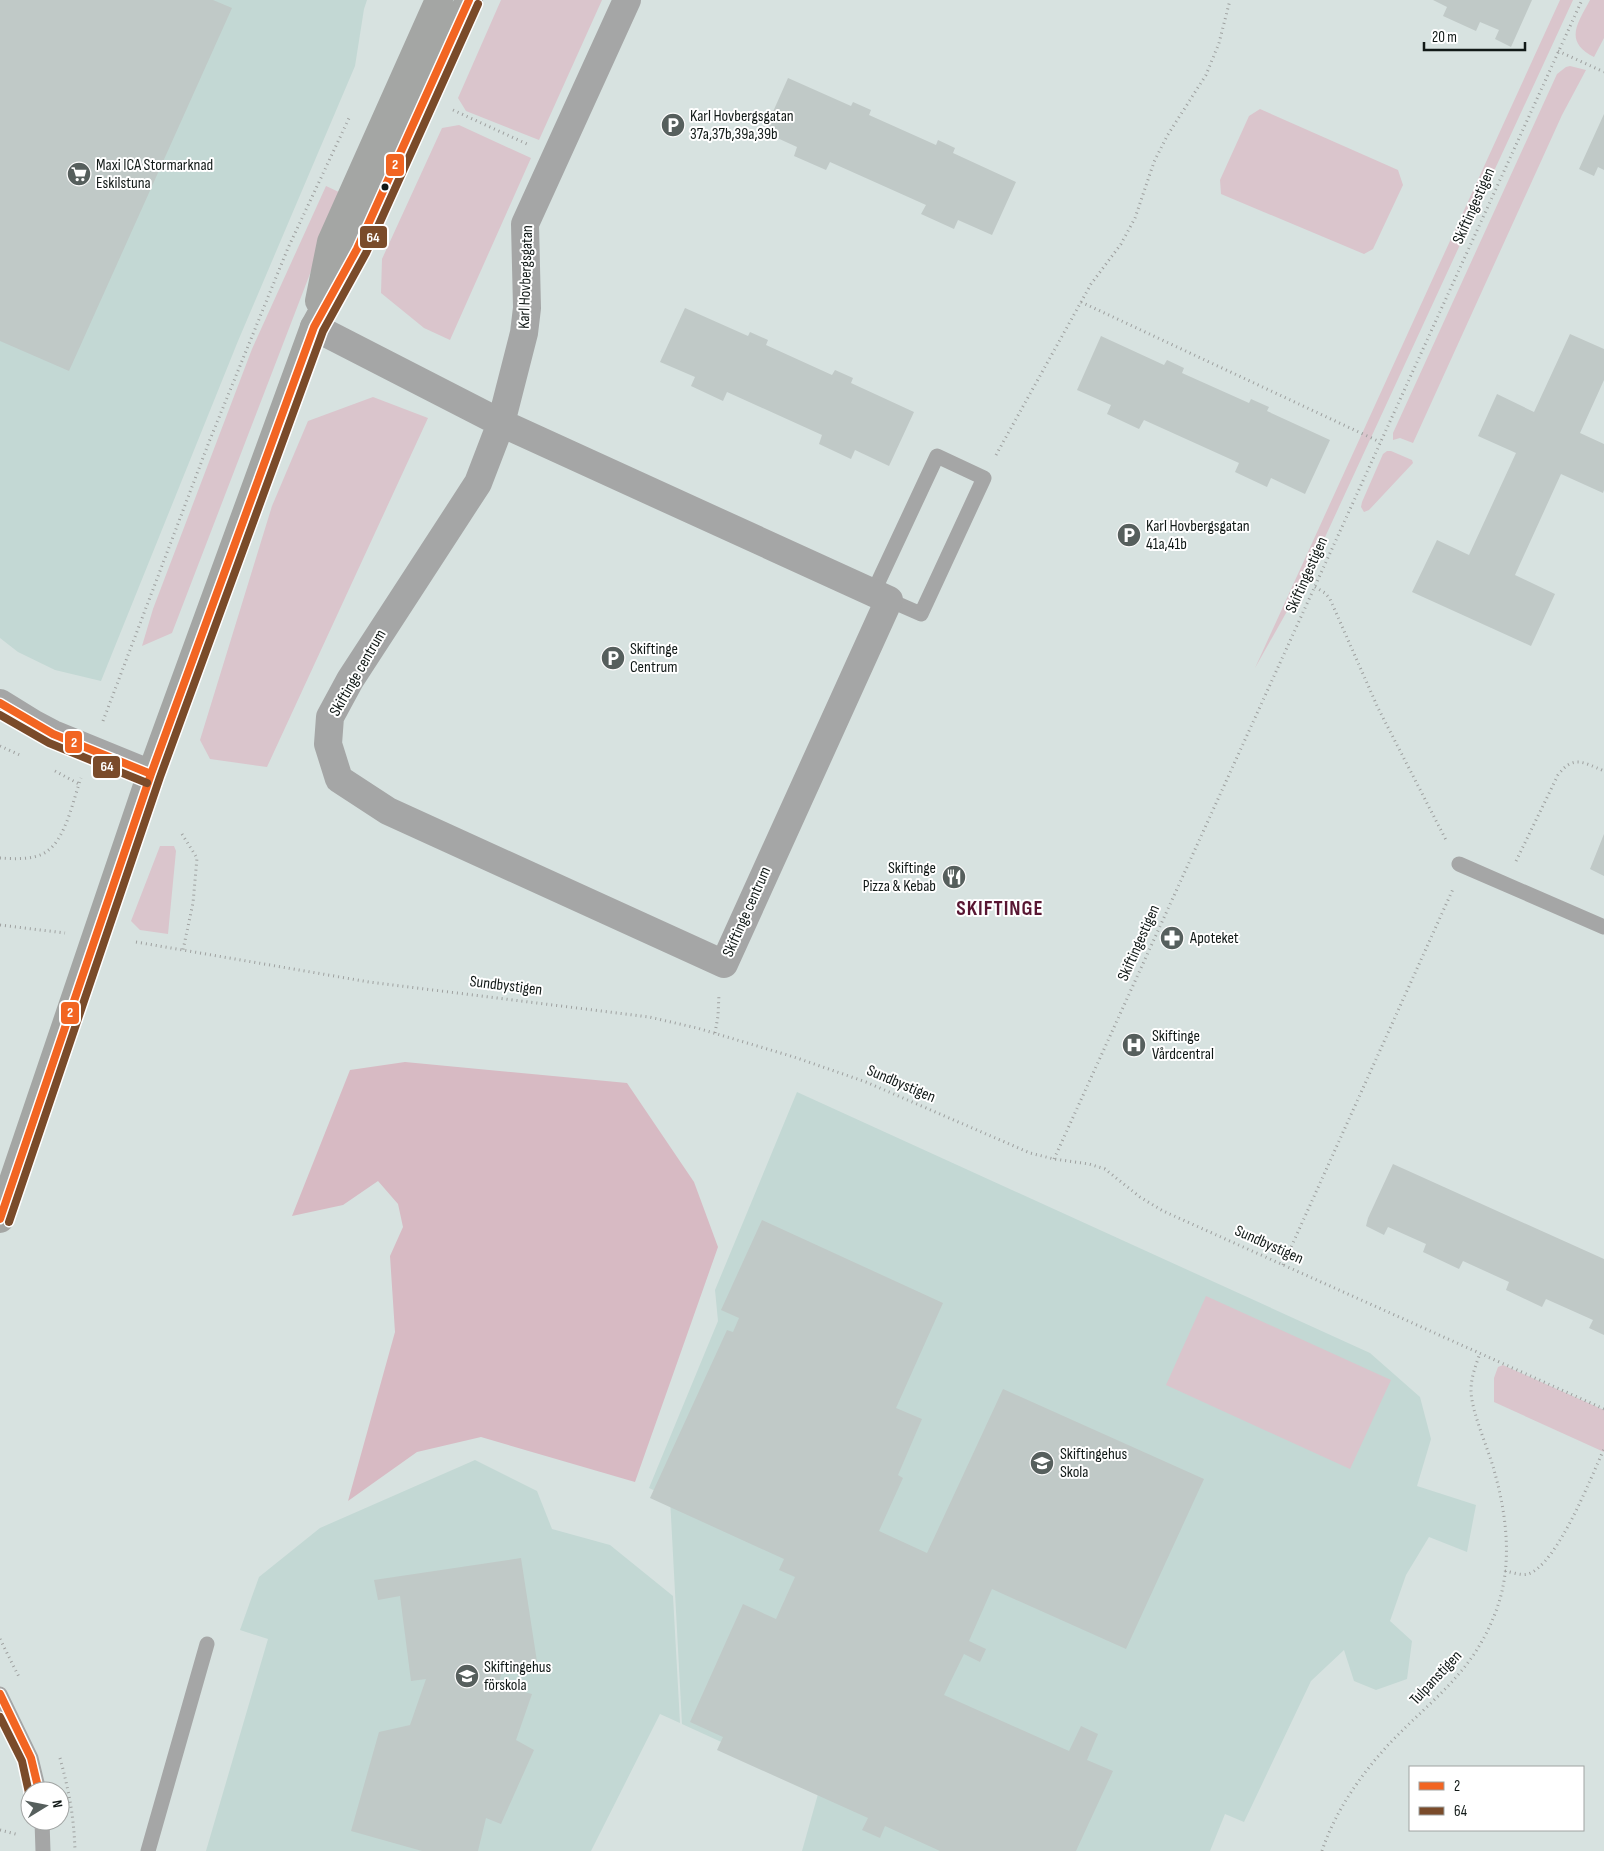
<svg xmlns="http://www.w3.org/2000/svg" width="1604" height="1851" viewBox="0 0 1604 1851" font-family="'Sofia Sans Condensed',sans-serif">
	<rect width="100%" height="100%" fill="#d7e2e0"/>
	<path fill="#c3d8d4" d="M0,0H367L364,9L355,66L238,341L101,681L55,670L18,652L0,638Z
		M797,1092L1370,1353L1420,1397L1431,1439L1417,1486L1476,1505L1467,1552L1429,1537L1406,1575L1390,1621L1412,1641L1407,1679L1376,1690L1354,1681L1344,1650L1311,1681L1244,1822L1225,1814L1210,1851H802L820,1787L682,1724L670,1498L649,1488L718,1321L715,1290Z
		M475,1460L537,1491L552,1529L610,1545L673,1596L680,1723L660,1714L591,1851H206L268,1639L240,1630L259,1577L320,1528Z"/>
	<path fill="#dac5cc" d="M501,0H602L539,140L466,111L458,98Z
		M1560,0H1573L1308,574L1255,668Z
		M1590,0H1604V38L1594,57C1563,41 1578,23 1590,0Z
		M1570,66L1586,70L1562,115L1413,443L1400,438L1393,440V433L1557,74L1566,67Z
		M1260,109L1398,170L1403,185L1373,249L1364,254L1221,194L1220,180L1249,116Z
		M459,125L531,158L450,340L424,328L381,293L382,259L442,128Z
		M326,186L341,193L172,633L142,646L153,609L252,349Z
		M373,397L428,418L267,767L210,759L200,740L272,506L308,421Z
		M1391,451L1412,460L1413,463L1369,510L1364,512L1361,507L1362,502L1383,454L1387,451Z
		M160,846H174L176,851L168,934L140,930L131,921Z
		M1206,1296L1391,1380L1350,1469L1166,1385Z
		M1503,1365L1604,1410V1452L1494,1402V1378L1498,1367Z"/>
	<path fill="#d7bac3" d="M405,1062L627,1083L694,1182L718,1247L635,1482L481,1437L417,1452L348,1501L395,1332L390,1256L403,1227L398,1204L378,1181L343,1205L292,1216L350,1070Z"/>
	<path fill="#c0c9c7" d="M0,0H213L232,8L69,371L0,341Z
		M1433,0H1532L1511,47L1495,39L1499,30L1480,22L1476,31L1443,16L1447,7Z
		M788,78L851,106L853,102L871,110L869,115L936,145L938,140L955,148L953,153L1016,182L992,235L958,220L954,229L921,214L926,205L830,162L826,170L794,156L797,147L764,132Z
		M1604,114V170L1598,167L1594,176L1579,169Z
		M685,308L748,336L750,332L768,340L766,345L832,375L835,370L853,378L851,383L914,412L889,466L855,450L851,459L819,444L822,435L727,392L723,401L691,386L695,377L660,362Z
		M1570,334L1604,349V380L1580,433L1604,444V490L1603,493L1561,474L1515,575L1555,594L1531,646L1412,592L1437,540L1469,555L1516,453L1478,436L1497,394L1534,412Z
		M1101,336L1164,365L1167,360L1184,368L1182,373L1249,403L1251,399L1269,407L1267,411L1330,440L1305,494L1271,478L1267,487L1235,472L1239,463L1144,420L1139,429L1107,414L1111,405L1077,390Z
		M1604,834V876L1590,869Z
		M1393,1164L1604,1259V1335L1589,1328L1593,1320L1546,1299L1542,1307L1506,1290L1509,1282L1463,1261L1459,1269L1423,1252L1426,1244L1388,1227L1384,1235L1366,1226L1368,1218Z
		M762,1220L943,1303L896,1408L922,1419L898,1475L903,1478L879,1531L927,1553L1003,1389L1204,1479L1126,1649L992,1589L969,1641L986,1649L980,1662L964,1654L944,1695L1069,1751L1081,1726L1098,1734L1087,1760L1113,1771L1076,1851H940L885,1826L880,1838L862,1830L868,1818L717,1750L723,1737L690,1722L743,1604L776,1619L795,1577L779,1570L784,1559L650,1498L727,1330L733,1332L739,1318L721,1310Z
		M521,1558L538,1668L502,1672L498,1685L532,1694L516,1740L534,1750L501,1824L486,1818L478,1851H422L351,1831L379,1732L410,1725L426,1679L411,1681L400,1596L378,1600L374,1580Z"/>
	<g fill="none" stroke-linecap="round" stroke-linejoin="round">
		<path stroke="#9ea09f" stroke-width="3" stroke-dasharray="1 4" stroke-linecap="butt" d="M1558,51L1604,72
			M453,110L527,144
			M1081,302L1380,442
			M996,455L1091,284L1121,244L1135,218L1154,162L1167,136L1206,75L1219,43L1230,0
			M1315,587L1325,593L1330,599L1378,708L1447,842
			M103,721L209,442L288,248L350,116
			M0,746L22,756
			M55,771L79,784
			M182,834L197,858L193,903L183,950
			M0,858C14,859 34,860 46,852C66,839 73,800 81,778
			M1516,861L1558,775C1573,755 1583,762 1604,771
			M0,925L65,933
			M136,942L369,982L649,1017L697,1028L794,1057L866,1082L1030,1153L1054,1159L1089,1164L1105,1169L1140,1197L1163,1211L1604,1409
			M715,1033L718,1016L719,994
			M1054,1159L1582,0
			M1283,1265L1453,889
			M1505,1571C1512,1572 1521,1576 1528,1574C1557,1565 1591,1477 1604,1449
			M0,1639L19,1677
			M60,1758C69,1791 74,1817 75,1851
			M0,1830L19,1835
			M1322,1851C1335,1811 1362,1773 1390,1743C1433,1698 1473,1673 1496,1611C1513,1566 1507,1516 1494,1470C1488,1448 1471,1411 1471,1390C1471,1377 1476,1365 1480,1353"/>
		<path stroke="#a5a6a6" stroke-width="15" d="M873,593L937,456L984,478L921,614L889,600
			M1459,864L1604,927
			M0,1694L31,1758L39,1791
			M42,1821L43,1851
			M148,1851L207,1644"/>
		<path stroke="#a5a6a6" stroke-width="28" d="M314,327L501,423L889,600L724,964L388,811L339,779L328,744L330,717L350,680L478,483L501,423L524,333L527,308L525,224L627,0
			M0,703L34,724L53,734L151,774"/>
		<path stroke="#a4a6a4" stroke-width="28" d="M319,301L331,242L439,0
			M0,1219L151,774L314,327L357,249L469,0"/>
		<g stroke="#fff" stroke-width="11">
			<path id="bus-1" d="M0,703L53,734L151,774
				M0,1219L151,774L314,327L357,249L469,0
				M0,1694L31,1758L39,1791"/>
		</g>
		<g stroke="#fff" stroke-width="11">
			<path id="bus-2" d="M0,715L49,743L147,783
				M9,1222L160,777L323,331L366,253L478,4
				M0,1717L22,1761L29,1793"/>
		</g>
		<use href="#bus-1" stroke="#f26522" stroke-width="8"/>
		<use href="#bus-2" stroke="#7a4b2a" stroke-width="8"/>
	</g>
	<defs>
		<g id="parking-disc" transform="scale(1.25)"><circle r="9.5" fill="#565f5d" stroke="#fff"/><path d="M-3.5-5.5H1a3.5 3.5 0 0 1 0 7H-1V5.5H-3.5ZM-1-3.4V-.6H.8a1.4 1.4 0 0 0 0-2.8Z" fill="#fff"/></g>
		<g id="supermarket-disc" transform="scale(1.25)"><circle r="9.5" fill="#565f5d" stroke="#fff"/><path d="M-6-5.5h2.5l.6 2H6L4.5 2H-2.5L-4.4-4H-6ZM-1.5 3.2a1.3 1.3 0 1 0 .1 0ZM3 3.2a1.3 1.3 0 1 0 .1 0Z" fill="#fff"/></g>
		<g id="restaurant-disc" transform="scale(1.25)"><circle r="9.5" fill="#565f5d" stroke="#fff"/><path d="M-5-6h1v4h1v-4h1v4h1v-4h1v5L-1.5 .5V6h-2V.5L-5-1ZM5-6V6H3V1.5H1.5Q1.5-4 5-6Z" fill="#fff"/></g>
		<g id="pharmacy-disc" transform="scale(1.25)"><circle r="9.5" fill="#565f5d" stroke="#fff"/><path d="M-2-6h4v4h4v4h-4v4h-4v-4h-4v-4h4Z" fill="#fff"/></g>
		<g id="hospital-disc" transform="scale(1.25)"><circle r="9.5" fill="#565f5d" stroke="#fff"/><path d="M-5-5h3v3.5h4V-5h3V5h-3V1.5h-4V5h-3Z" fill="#fff"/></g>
		<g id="school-disc" transform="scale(1.25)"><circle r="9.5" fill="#565f5d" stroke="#fff"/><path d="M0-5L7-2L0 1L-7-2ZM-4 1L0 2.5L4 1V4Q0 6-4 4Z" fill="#fff"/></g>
	</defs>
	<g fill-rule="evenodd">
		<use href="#parking-disc" x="673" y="125"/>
		<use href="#supermarket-disc" x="79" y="174"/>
		<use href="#parking-disc" x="1129" y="535"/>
		<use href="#parking-disc" x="613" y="658"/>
		<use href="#restaurant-disc" x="954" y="877"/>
		<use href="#pharmacy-disc" x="1172" y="938"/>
		<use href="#hospital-disc" x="1134" y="1045"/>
		<use href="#school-disc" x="1042" y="1463"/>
		<use href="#school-disc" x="467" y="1676"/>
	</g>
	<circle fill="#111917" stroke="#fff" stroke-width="2" cx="385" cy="187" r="4.5"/>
	<g text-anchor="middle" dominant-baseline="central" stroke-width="4" stroke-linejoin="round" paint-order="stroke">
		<g font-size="16" fill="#111917" stroke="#fff" text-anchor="start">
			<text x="690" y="116">Karl Hovbergsgatan<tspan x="690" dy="18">37a,37b,39a,39b</tspan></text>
			<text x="96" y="165">Maxi ICA Stormarknad<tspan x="96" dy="18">Eskilstuna</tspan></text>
			<text x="1146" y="526">Karl Hovbergsgatan<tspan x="1146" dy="18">41a,41b</tspan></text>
			<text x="630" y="649">Skiftinge<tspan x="630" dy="18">Centrum</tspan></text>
			<text x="936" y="868" text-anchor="end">Skiftinge<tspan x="936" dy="18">Pizza &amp; Kebab</tspan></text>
			<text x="1190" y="938">Apoteket</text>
			<text x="1152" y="1036">Skiftinge<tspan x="1152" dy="18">Vårdcentral</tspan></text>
			<text x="1060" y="1454">Skiftingehus<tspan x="1060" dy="18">Skola</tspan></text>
			<text x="484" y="1667">Skiftingehus<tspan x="484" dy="18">förskola</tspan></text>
		</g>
		<g font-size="16" fill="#111917" stroke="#fff">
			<text transform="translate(1474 206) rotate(-66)">Skiftingestigen</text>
			<text transform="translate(526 277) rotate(-88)">Karl Hovbergsgatan</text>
			<text transform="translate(1307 575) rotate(-66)">Skiftingestigen</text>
			<text transform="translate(358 673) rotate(-60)">Skiftinge centrum</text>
			<text transform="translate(747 912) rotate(-66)">Skiftinge centrum</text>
			<text transform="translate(1139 943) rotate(-66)">Skiftingestigen</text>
			<text transform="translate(506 986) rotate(7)">Sundbystigen</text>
			<text transform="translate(901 1084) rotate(23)">Sundbystigen</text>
			<text transform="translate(1269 1245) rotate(24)">Sundbystigen</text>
			<text transform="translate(1436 1678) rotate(-47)">Tulpanstigen</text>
		</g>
		<g font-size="21" font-weight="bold" letter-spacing="1" fill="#581632" stroke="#fff">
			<text x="1000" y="908">SKIFTINGE</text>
		</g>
	</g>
	<g stroke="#fff" stroke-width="2">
		<rect x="385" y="153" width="20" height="24" rx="5" fill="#f26522"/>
		<rect x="359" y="225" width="29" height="24" rx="5" fill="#7a4b2a"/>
		<rect x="64" y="730" width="19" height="24" rx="5" fill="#f26522"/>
		<rect x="92" y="755" width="29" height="24" rx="5" fill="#7a4b2a"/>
		<rect x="60" y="1001" width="20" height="24" rx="5" fill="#f26522"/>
	</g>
	<g font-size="14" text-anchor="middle" font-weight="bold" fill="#fff">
		<text x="395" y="169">2</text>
		<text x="373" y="242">64</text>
		<text x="74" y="747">2</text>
		<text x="107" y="771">64</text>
		<text x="70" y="1017">2</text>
	</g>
	<rect x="1409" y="1766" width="175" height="65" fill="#ffffff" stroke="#a0a3a2"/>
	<rect x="1419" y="1782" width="25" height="8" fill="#f26522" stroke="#a0a3a2"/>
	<text x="1454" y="1791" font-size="15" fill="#111917">2</text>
	<rect x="1419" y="1807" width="25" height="8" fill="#7a4b2a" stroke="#a0a3a2"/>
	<text x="1454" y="1816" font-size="15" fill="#111917">64</text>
	<g transform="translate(45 1806) rotate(80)"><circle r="24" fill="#ffffff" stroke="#a0a3a2"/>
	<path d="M0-4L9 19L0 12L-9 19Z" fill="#565f5d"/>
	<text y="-8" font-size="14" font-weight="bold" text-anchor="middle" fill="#111917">N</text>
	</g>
	<path d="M1424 42v8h101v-8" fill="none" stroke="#111917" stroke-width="2.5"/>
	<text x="1432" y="42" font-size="15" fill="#111917" stroke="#ffffff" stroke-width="4" paint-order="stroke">20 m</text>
</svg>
